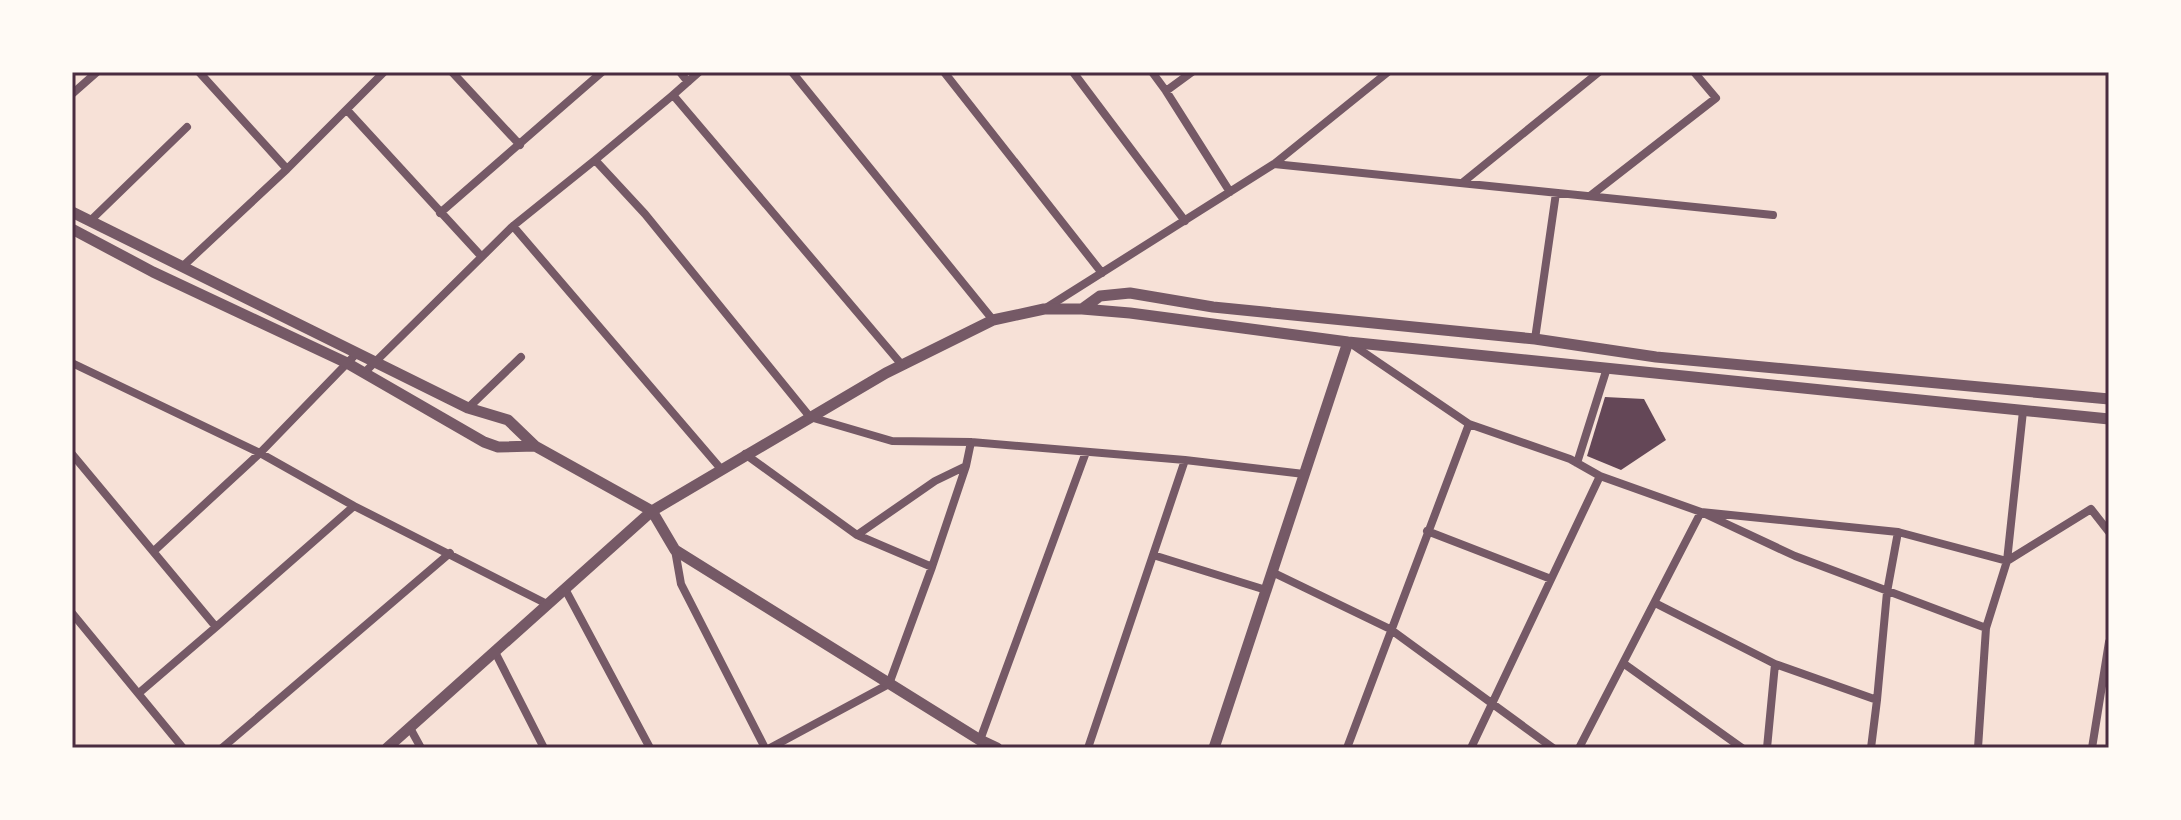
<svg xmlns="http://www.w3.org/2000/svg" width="2181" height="820" viewBox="0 0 2181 820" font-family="Commissioner,sans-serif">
	<rect width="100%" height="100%" fill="#f7e1d7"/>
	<path fill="#644757" d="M1605,397L1644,399L1666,440L1621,470L1587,456Z"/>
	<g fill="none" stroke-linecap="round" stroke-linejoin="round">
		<path stroke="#755966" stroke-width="8" d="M452,72L520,145
			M680,72L688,82
			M699,72L673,95L902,365
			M792,72L993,320
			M944,72L1102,273
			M1073,72L1185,221
			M1152,72L1166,91L1192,72
			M1166,91L1230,192
			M72,94L97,72
			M673,95L595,160L645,214L810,417L892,441L971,442L1185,460L1304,474
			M347,110L481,256
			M1274,164L1388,72
			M287,169L384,72
			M1462,183L1599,72
			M1590,196L1716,98L1694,72
			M440,213L602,72
			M90,221L187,127
			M513,226L595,160
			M182,267L287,169L199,72
			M1046,308L1274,164L1773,215
			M1535,339L1556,193
			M1350,343L1469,424L1570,459L1600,476L1701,512L1795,556L1986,628L2007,561L2091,509L2109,532
			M72,363L260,453L354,506L547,604
			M364,373L513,226L721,469
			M468,408L521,357
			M72,454L216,627L354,506
			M745,454L857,535
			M1577,463L1607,368
			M1427,531L1551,579
			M155,550L260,453L357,353
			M675,550L681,584L765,748
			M1153,555L1266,590
			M932,567L966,466
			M1272,572L1390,629L1553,748
			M565,589L650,748
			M1655,603L1775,664
			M72,613L183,748
			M495,652L544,748
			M1623,663L1701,512L1898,532
			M139,693L216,627
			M410,728L421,748
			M980,740L1086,452
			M222,748L450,553
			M770,748L889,684L932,567L857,535L935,481L966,466L971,442
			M1088,748L1185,460
			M1347,748L1469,424
			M1471,748L1600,476
			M1579,748L1623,663L1742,748
			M1767,748L1775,664L1877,700L1887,592L1898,532L2007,561L2023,411
			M1871,748L1877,700
			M1978,748L1986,628
			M2092,748L2109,642"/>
		<path stroke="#755966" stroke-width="11" d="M72,212L468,408L508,420L535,446L652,511L675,550L980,740L997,748
			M72,229L153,272L347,363L484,442L498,447L535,446
			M1082,309L1100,296L1130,293L1213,307L1535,339L1656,357L2109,399
			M387,748L652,511L886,373L993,320L1044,309H1082L1130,313L1348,342L2109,419
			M1214,748L1348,342"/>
	</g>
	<rect width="2181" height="820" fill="none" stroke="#fffaf5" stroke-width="148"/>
	<rect x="74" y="74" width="2033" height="672" fill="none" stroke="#4a2c40" stroke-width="3"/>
</svg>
